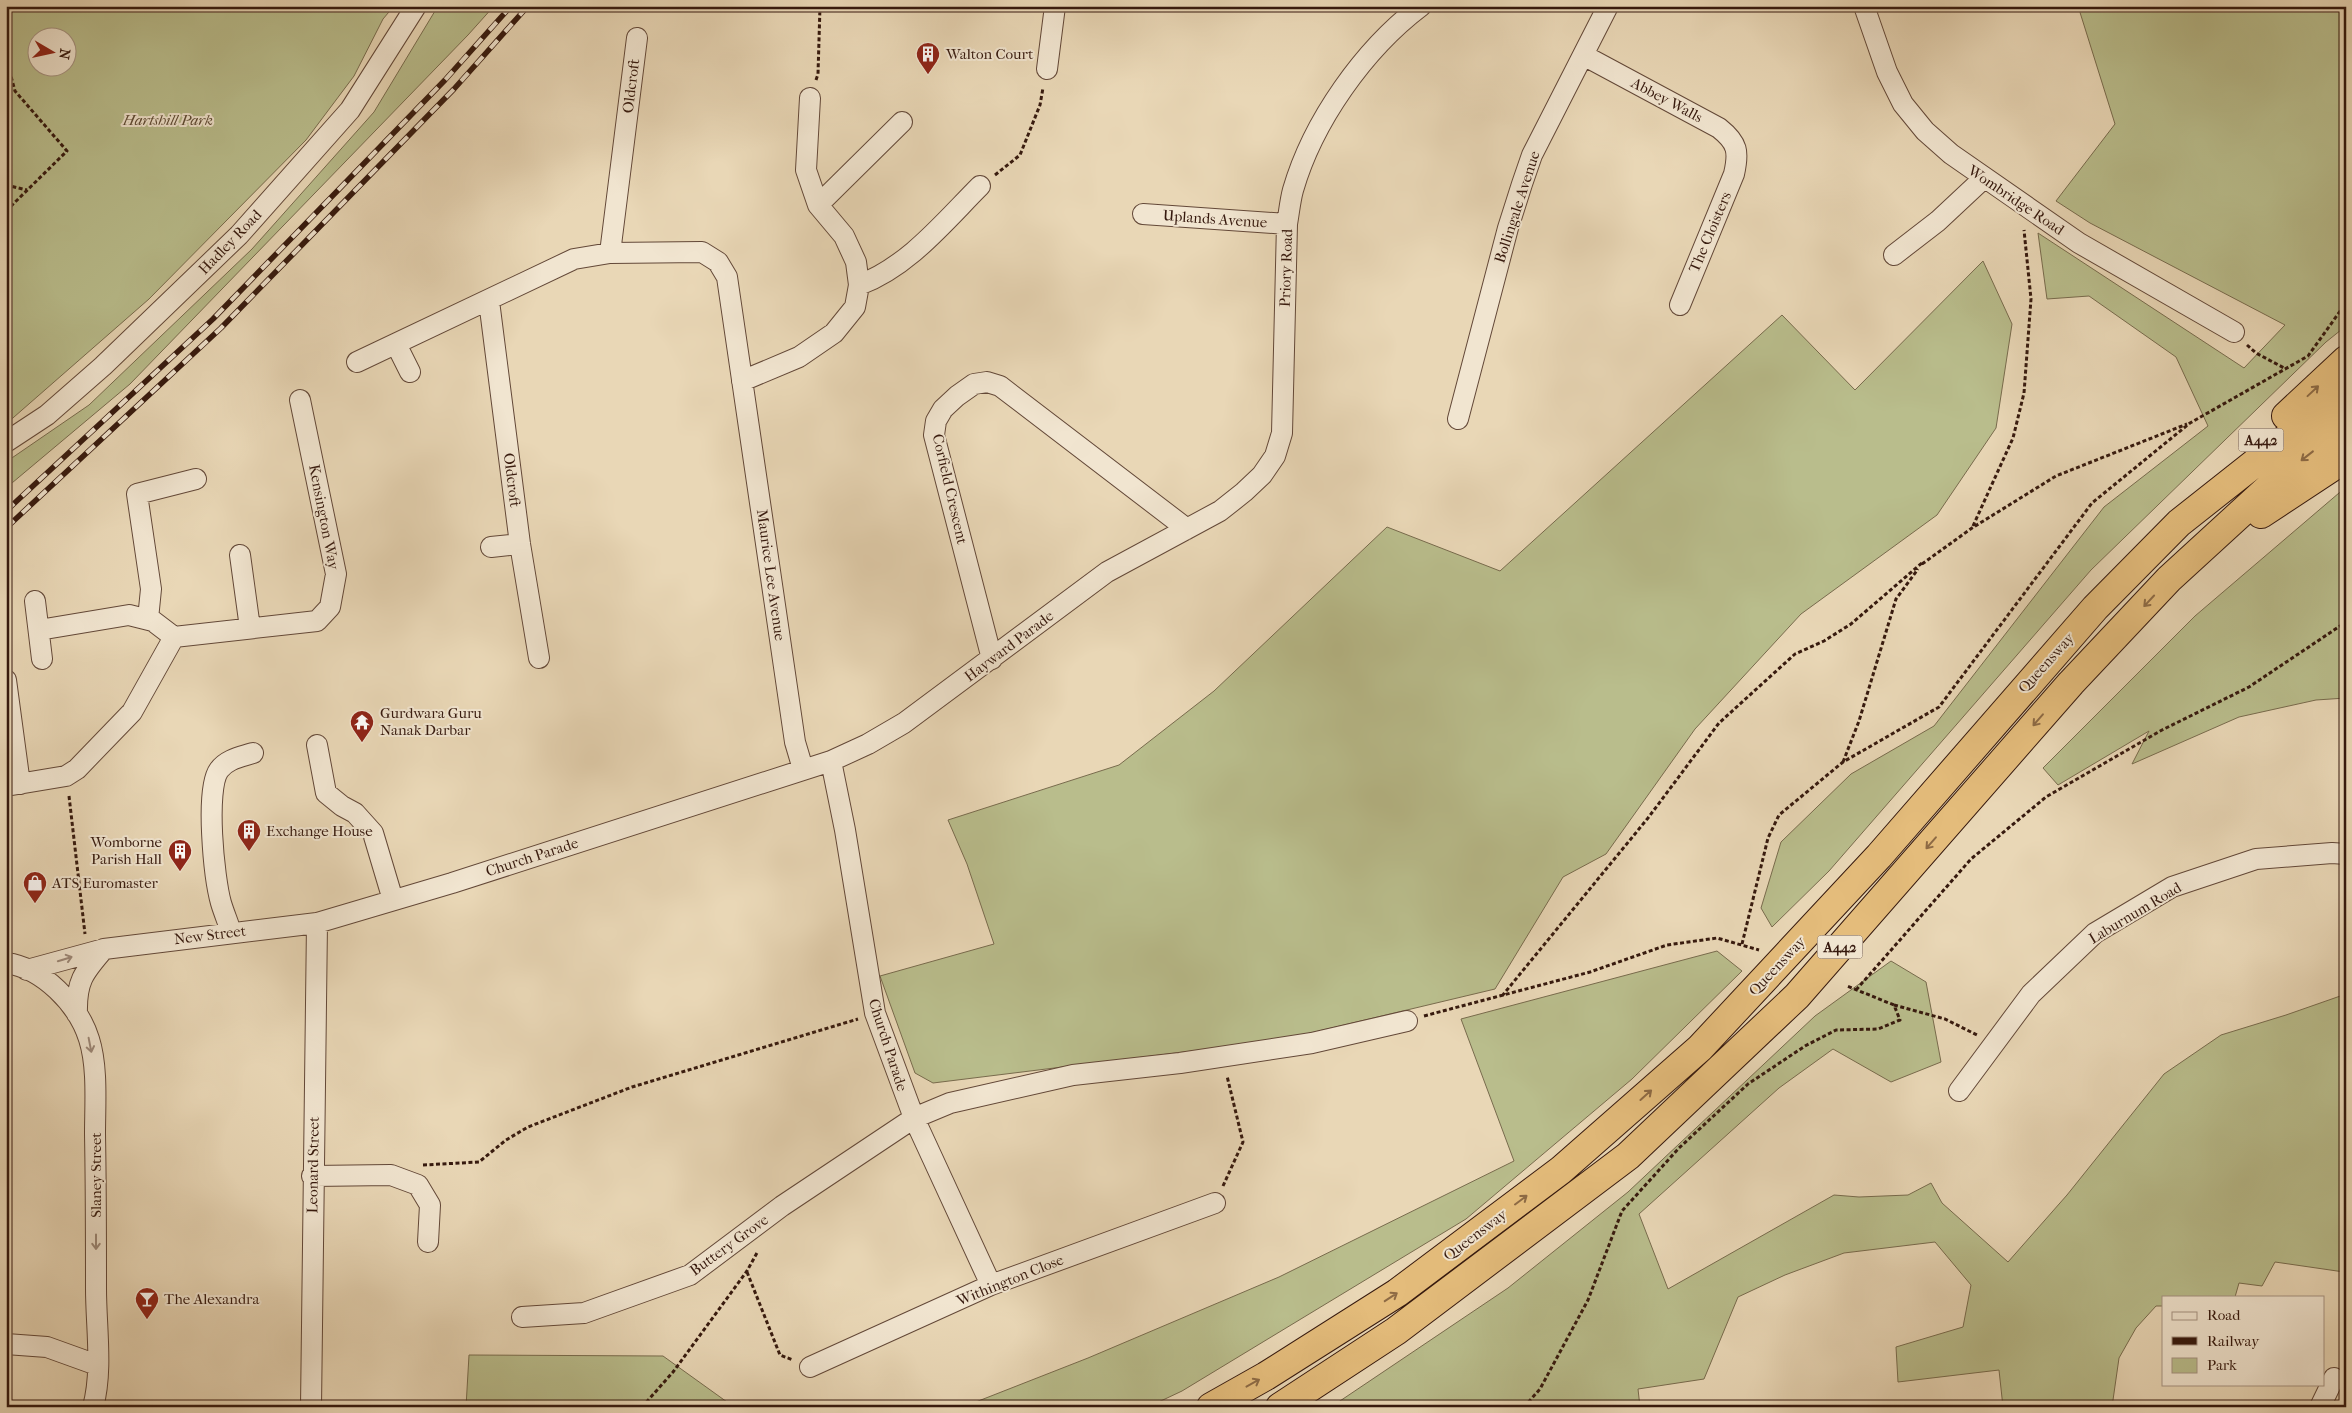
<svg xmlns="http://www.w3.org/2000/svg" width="2352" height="1413" viewBox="0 0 2352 1413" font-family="'IM FELL French Canon',serif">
	<rect width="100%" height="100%" fill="#e9d7b6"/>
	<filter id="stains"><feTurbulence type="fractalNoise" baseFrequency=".004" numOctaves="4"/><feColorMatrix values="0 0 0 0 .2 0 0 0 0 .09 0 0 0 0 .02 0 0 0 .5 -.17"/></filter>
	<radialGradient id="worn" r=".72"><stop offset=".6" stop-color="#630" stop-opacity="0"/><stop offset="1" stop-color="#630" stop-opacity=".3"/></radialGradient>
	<path fill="#b9bd8c" stroke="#786b4d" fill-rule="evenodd" d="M6,6H394L383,19L354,76L306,140L149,299L6,424ZM38,38H68V68H38Z
		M438,6H494L468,35L130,384L6,488V462L89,405L252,249L374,112Z
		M2078,6H2346V326L2326,342L2091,570L1829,871L1772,927L1761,908L1781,842L1851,774L1934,726L2104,507L2208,426L2176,357L2089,296L2047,299L2038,233L2244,368L2285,325L2090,223L2056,201L2115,124Z
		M1983,261L2012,324L1996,428L1937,515L1801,614L1695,729L1606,854L1563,877L1495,989L1281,1040L933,1083L915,1073L880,976L994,944L967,864L948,820L1119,765L1214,691L1387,527L1500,571L1782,315L1855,390Z
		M2346,487V698L2316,700L2239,717L2132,764L2149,731L2058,785L2043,768L2195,616Z
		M1717,951L1742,971L1632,1079L1466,1219L1182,1391L1148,1407H963L1088,1358L1279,1277L1514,1161L1461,1019Z
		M1891,961L1926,982L1941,1062L1891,1082L1833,1049L1779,1088L1639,1214L1668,1289L1834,1195L1859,1197L1908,1195L1931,1183L1942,1203L2008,1262L2067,1195L2164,1074L2221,1035L2286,1015L2346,994V1277L2344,1272L2275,1262L2262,1286L2239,1283L2235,1297H2163V1306H2156L2136,1328L2119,1358L2112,1407H2003L1999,1370L1898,1382L1896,1347L1963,1327L1971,1285L1935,1242L1844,1253L1785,1275L1738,1297L1704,1379L1638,1389L1640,1407H1331L1508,1288L1628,1192L1815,1016Z
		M469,1355L663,1356L734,1407H466Z"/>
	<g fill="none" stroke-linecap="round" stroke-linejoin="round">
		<g stroke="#634838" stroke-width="22">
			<path id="minor" d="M1864,6L1887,72L1903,104L1925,131L1951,154L2079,243L2234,332
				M1583,55L1719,128C1738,143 1739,152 1734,174L1680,305
				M1047,69L1055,6
				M818,205L902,122
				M1143,214L1287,224
				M610,253L637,38
				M1894,255L1938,221L1984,178
				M859,285C908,267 944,222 980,186
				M489,301L520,544L539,658
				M396,344L410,372
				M357,362L574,259L610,253L702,252L718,262L727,277L795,742L803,769
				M742,381L799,357L834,333L855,307L859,285L856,262L844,236L818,205L806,170L810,98
				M1458,419L1508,228L1522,184L1532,155L1608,6
				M6,442L47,415L103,366L239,235L350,110L416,6
				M491,547L520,544
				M240,555L250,628
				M35,601L42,659
				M148,619L151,589L137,494L196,479
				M39,630L129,615L153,621L174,637
				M174,637L317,621L330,607L336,574L300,400
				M992,659L934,435L936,421L943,409L957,396L974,384L987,382L1000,386L1187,529
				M6,680L20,784
				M317,745L326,793L342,806L355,813L373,833L393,900
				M831,761L845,830L875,1013L914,1118L991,1285
				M6,786L66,776L77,769L132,712L174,637
				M231,932C228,922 224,913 221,903C214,878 205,789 219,770C227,759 241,757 253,753
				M6,963C43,968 78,1004 89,1039C98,1067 95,1105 95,1134C96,1186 96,1238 96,1289C96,1327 103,1370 93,1407
				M27,970L104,949L317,923L452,883L831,761L868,744L904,723L1107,572L1220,511L1244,492L1262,475L1275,456L1282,433L1287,224C1289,213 1290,201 1293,190C1313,121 1364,49 1421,6
				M77,1014C76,982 83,973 104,949
				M1959,1091L2031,994L2095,933L2172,887L2256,859L2332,853L2346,854
				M312,1176L391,1175L418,1185L430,1205L428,1242
				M522,1317L584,1313L690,1275L782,1206L914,1118L950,1103L1073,1075L1180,1063L1312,1043L1407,1021
				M6,1344L47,1347L97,1365
				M810,1367L991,1285L1215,1203
				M311,1407L317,923
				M2320,1407L2334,1378"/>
		</g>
		<g stroke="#36190e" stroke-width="30">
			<path id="highway" d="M2286,416L2346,360
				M2261,514L2346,458
				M1211,1407L1266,1376L1397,1293L1561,1170L1700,1048L1879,856L2095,608L2179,523L2346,391
				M1280,1407L1396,1331L1628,1156L1797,996L2071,683L2169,579L2276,481L2346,426"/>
		</g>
		<path stroke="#36190e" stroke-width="3" stroke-dasharray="4 2.5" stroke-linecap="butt" d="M6,10L9,6
			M6,58L15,91L67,151L6,211
			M816,80L818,74L820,6
			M995,175L1020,155L1040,105L1043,88
			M6,185L27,190
			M2247,345L2256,353L2286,369
			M1973,526L2013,438L2024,393L2031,299L2024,230
			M1922,564L1972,528L2056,476L2187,424
			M1843,762L1859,721L1896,599L1918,569
			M69,796L85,934
			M1742,944L1768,838L1779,815L1843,762L1939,707L2092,503L2190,423L2308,356L2346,303
			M1856,990L1971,859L2046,797L2162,730L2249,687L2346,622
			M1502,996L1648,818L1719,723L1795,654L1824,641L1851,624L1923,562
			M1894,1005L1945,1019L1977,1035
			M1424,1016L1590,972L1667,945L1717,938L1759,950
			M423,1165L479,1162L506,1140L528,1127L632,1087L858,1019
			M1223,1186L1243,1142L1227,1076
			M747,1272L780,1355L793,1360
			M642,1407L673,1372L747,1271L758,1251
			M1524,1407L1540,1389L1588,1300L1622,1211L1679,1148L1748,1084L1805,1046L1836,1030L1878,1029L1900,1020L1894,1005L1847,986"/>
		<use href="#minor" stroke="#f1e5d0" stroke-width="20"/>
		<use href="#highway" stroke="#e4bc7b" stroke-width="28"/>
		<g stroke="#36190e" stroke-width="5.5">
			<path id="rail" d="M6,511L213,319L445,80L511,6
				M6,528L221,328L454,89L528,6"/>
		</g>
		<use href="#rail" stroke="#f1e5d0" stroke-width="4" stroke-dasharray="11" stroke-linecap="butt"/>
	</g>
	<defs><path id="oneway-shaft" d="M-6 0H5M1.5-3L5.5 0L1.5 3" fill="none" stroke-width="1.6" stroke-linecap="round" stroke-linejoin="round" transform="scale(1.25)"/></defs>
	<g stroke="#8d6a44">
		<use href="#oneway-shaft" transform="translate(2313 391) rotate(-43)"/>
		<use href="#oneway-shaft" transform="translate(2307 456) rotate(142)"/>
		<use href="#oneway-shaft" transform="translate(2149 601) rotate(133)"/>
		<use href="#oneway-shaft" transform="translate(2038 720) rotate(131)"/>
		<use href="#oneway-shaft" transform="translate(1931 843) rotate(131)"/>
		<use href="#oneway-shaft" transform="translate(1646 1095) rotate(-42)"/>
		<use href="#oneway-shaft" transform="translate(1521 1200) rotate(-37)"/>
		<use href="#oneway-shaft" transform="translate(1391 1297) rotate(-33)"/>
		<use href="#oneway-shaft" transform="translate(1253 1383) rotate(-29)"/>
	</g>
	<g stroke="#9d8979">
		<use href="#oneway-shaft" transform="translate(65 959) rotate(-17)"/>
		<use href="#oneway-shaft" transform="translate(90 1045) rotate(79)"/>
		<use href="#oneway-shaft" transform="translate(96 1242) rotate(90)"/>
	</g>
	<defs>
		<g id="building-pin" transform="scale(1.25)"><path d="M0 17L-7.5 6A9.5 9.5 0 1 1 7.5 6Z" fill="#8f2418" stroke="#f1e5d0"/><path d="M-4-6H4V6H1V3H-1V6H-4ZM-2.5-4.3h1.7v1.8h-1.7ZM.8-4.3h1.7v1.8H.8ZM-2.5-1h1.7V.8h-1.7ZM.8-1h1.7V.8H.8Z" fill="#fff"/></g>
		<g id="temple-pin" transform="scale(1.25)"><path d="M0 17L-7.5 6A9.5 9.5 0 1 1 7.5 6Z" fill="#8f2418" stroke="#f1e5d0"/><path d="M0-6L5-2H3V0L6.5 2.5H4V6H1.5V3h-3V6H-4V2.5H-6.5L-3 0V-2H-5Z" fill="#fff"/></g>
		<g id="shop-pin" transform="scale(1.25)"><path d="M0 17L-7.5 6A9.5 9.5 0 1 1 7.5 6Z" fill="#8f2418" stroke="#f1e5d0"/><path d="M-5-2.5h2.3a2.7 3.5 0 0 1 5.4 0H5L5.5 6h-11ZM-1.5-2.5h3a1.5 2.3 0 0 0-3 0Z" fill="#fff"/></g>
		<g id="bar-pin" transform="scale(1.25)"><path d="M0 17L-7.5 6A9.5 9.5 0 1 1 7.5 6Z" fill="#8f2418" stroke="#f1e5d0"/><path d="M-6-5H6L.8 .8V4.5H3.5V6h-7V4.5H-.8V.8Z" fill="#fff"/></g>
	</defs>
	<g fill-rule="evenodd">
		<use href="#building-pin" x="928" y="54"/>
		<use href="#temple-pin" x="362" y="722"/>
		<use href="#building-pin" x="249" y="831"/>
		<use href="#building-pin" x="180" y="851"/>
		<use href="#shop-pin" x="35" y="883"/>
		<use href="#bar-pin" x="147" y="1299"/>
	</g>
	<g text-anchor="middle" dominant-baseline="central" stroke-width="4" stroke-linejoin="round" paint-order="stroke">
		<g fill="#f1e5d0" stroke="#6e5648" stroke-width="1">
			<rect x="2238.5" y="428.5" width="45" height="23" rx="4"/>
			<rect x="1817.5" y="935.5" width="45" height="23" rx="4"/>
		</g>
		<g font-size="14" font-weight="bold" fill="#36190e">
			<text x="2261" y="440">A442</text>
			<text x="1840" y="947">A442</text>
		</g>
		<g font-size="15" fill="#36190e" stroke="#f1e5d0" text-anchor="start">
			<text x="946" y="54">Walton Court</text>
			<text x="380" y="713">Gurdwara Guru<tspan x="380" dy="17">Nanak Darbar</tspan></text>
			<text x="266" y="831">Exchange House</text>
			<text x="162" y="842" text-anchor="end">Womborne<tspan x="162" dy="17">Parish Hall</tspan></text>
			<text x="52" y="883">ATS Euromaster</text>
			<text x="164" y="1299">The Alexandra</text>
		</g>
		<g font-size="15" fill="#36190e" stroke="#f1e5d0">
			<text transform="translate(631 86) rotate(-83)">Oldcroft</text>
			<text transform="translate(1667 100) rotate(28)">Abbey Walls</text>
			<text transform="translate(2016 200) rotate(34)">Wombridge Road</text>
			<text transform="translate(1517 207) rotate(-72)">Bollingale Avenue</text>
			<text transform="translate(1215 219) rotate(4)">Uplands Avenue</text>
			<text transform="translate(1710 232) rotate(-67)">The Cloisters</text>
			<text transform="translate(230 242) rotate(-46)">Hadley Road</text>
			<text transform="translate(1286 268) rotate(-88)">Priory Road</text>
			<text transform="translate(512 480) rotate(83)">Oldcroft</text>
			<text transform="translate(950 489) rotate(77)">Corfield Crescent</text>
			<text transform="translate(324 517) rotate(79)">Kensington Way</text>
			<text transform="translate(771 575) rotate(82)">Maurice Lee Avenue</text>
			<text transform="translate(1009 646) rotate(-37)">Hayward Parade</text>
			<text transform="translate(2046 663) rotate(-48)">Queensway</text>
			<text transform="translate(532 857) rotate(-18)">Church Parade</text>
			<text transform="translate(2135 913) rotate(-31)">Laburnum Road</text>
			<text transform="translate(210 935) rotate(-7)">New Street</text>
			<text transform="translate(1777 966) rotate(-47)">Queensway</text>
			<text transform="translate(888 1045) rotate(72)">Church Parade</text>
			<text transform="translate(313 1165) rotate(-89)">Leonard Street</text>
			<text transform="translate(96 1175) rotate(-90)">Slaney Street</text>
			<text transform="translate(1475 1235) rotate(-37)">Queensway</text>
			<text transform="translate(729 1245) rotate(-36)">Buttery Grove</text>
			<text transform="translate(1010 1280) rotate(-22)">Withington Close</text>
		</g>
		<g font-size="15" font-style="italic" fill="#5d4a34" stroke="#f1e5d0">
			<text x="168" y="120">Hartshill Park</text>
		</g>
	</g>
	<rect width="2352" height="1413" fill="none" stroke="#e9d7b6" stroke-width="25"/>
	<rect x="8" y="8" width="2337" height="1398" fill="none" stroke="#36190e" stroke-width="2.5"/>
	<rect x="12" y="12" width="2327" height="1388" fill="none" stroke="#36190e"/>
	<rect x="2162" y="1296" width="162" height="90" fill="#f1e5d0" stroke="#a69382"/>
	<rect x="2172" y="1312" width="25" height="8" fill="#f1e5d0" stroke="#a69382"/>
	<text x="2207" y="1320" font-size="15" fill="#36190e">Road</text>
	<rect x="2172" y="1337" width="25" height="8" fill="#36190e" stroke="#a69382"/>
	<text x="2207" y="1346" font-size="15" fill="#36190e">Railway</text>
	<rect x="2172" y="1358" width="25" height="15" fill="#b9bd8c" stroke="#a69382"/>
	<text x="2207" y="1370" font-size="15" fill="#36190e">Park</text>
	<g transform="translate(52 52) rotate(99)"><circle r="24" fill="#f1e5d0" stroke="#a69382"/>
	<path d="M0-4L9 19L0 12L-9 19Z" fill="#8f2418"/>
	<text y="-8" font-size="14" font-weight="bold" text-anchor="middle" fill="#36190e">N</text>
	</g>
	<rect width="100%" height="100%" filter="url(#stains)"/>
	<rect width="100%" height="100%" fill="url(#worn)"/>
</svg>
